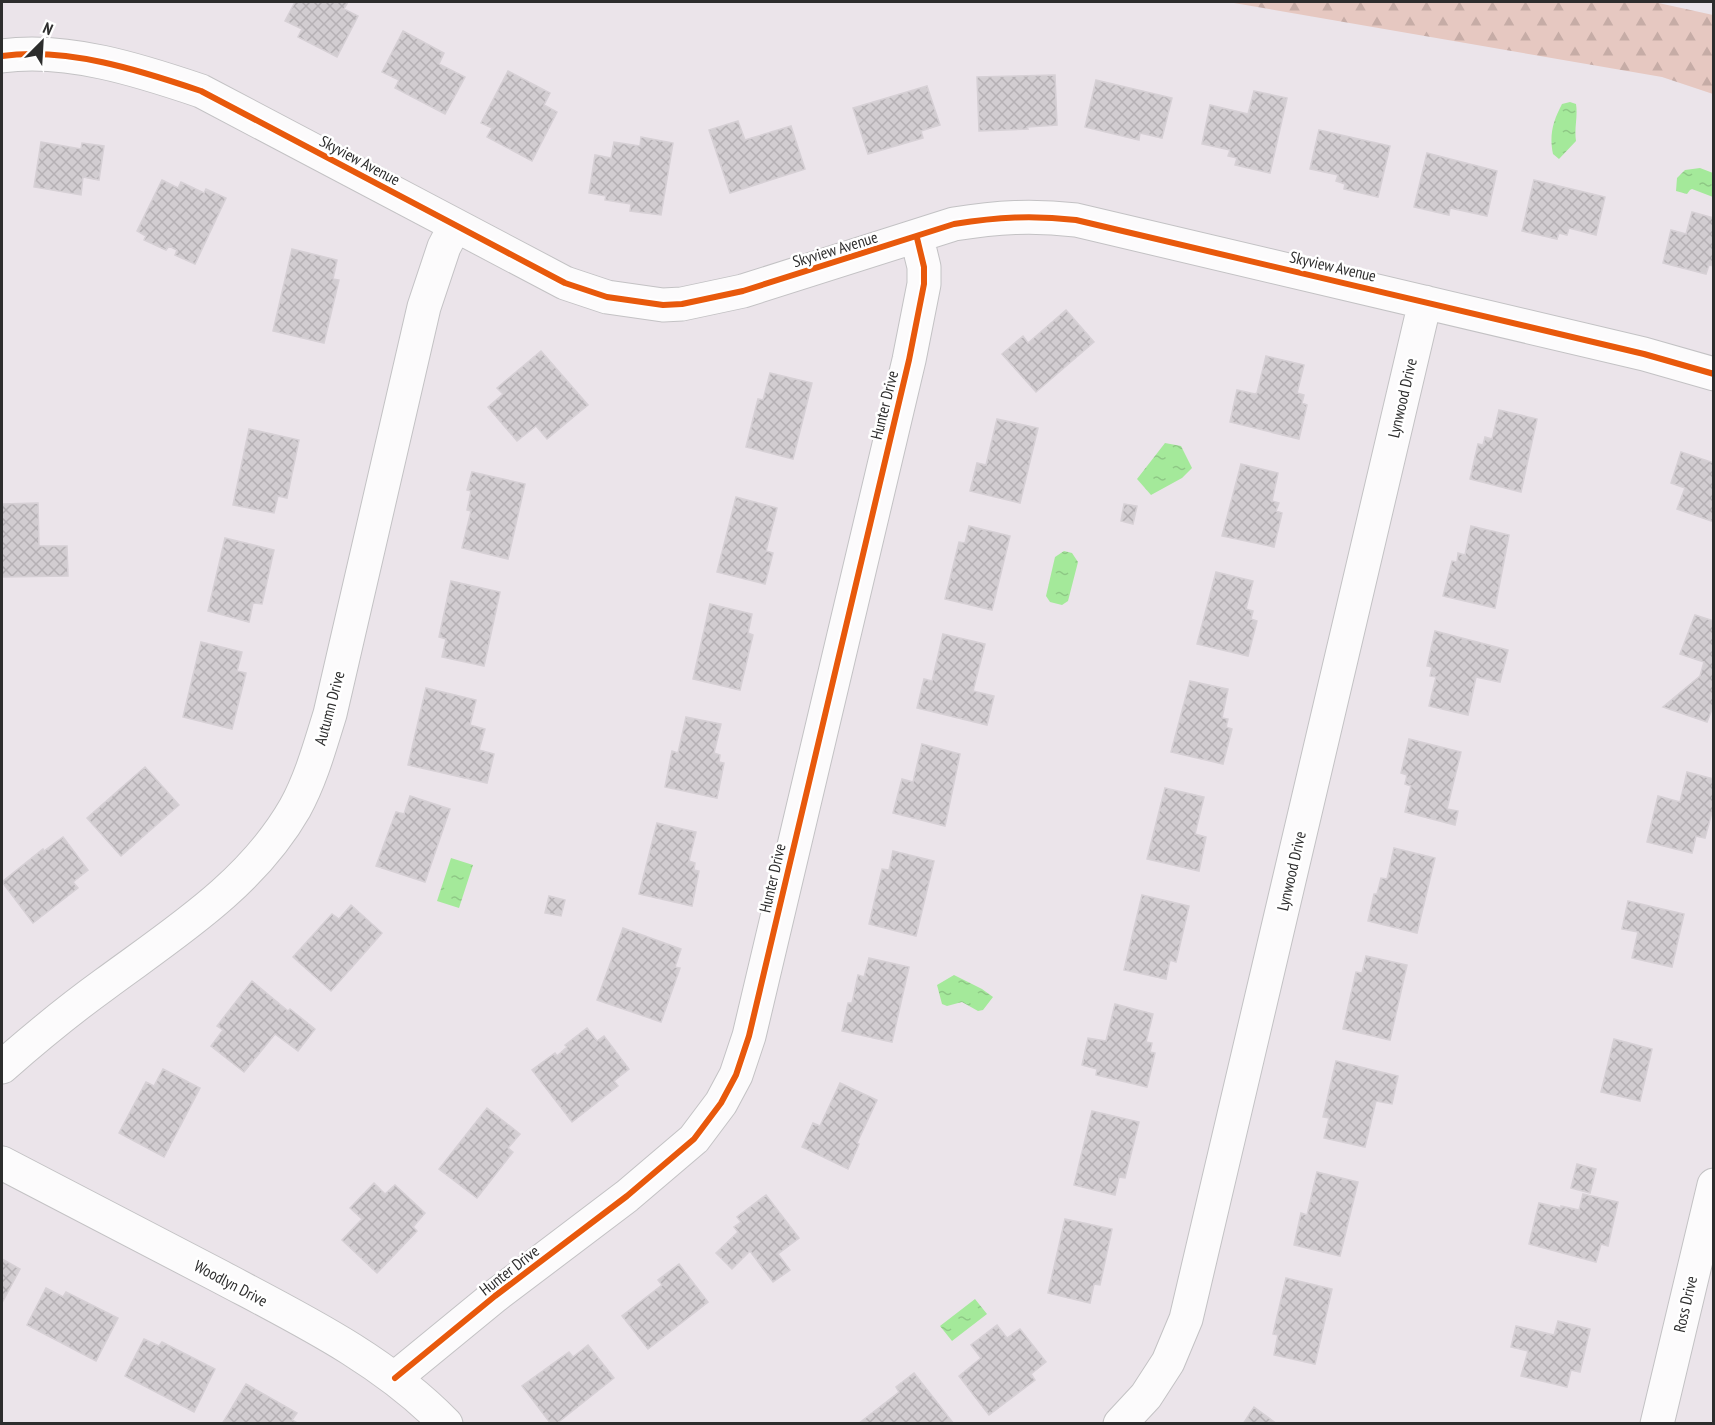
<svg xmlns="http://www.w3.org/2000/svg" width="1715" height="1425" viewBox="0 0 1715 1425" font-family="'PT Sans Narrow',sans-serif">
	<defs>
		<pattern id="forest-firs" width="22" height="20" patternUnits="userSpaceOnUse" patternTransform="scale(1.5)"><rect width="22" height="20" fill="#e6c8c1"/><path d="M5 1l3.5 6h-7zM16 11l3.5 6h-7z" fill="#c6aca6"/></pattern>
		<pattern id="water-ripples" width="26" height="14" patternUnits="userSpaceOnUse" patternTransform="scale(1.5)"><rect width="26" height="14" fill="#a4e99a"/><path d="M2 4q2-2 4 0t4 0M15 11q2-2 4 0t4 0" fill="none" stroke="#8ec885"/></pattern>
		<pattern id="building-cross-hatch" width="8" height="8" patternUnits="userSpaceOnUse" patternTransform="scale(1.5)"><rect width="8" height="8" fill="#d2cdd1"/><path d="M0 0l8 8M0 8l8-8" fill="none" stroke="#b5b0b4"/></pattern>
	</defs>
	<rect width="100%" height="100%" fill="#ebe4ea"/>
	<path fill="url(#forest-firs)" d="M1228,2H1654L1713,15V94L1662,77Z"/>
	<path fill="url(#water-ripples)" d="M1570,102L1576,104C1578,117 1574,128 1576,141L1559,159L1553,154C1549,135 1553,121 1562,104Z
		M1700,168L1713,173V197L1692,189L1690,190L1687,194L1676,191L1677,178L1685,170Z
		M1165,443L1181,446L1192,468L1182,478L1151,495L1137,479Z
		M1064,551L1072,553L1078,562L1068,601L1062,605L1050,602L1046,596L1055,557Z
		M451,858L473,865L459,908L437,901Z
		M954,975L982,989L993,997L983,1010L978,1011L962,1002L947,1006L942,1004L937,985Z
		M975,1299L987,1314L952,1341L940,1326Z"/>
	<path fill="url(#building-cross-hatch)" stroke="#d6d0d5" stroke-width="1.5" d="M295,2H348L344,9L358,16L337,57L298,37L302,29L285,21Z
		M403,31L444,53L439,64L465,77L445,114L395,88L399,80L382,72Z
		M508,71L550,93L544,105L557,112L532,161L487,137L492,128L481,123Z
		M1055,75L1057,125L1027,127L1028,129L979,131L977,77Z
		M1096,80L1172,98L1162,138L1140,133L1139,140L1085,127Z
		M927,86L940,125L921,131L923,138L868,154L853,108Z
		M1254,91L1287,98L1270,173L1235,165L1237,158L1228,156L1230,150L1202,144L1210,105L1248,114Z
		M738,121L745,140L791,126L805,169L730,193L709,130Z
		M1319,130L1390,146L1378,197L1344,189L1345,184L1336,181L1338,175L1310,169Z
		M641,137L673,143L661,215L630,211L631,204L605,200L606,196L589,193L595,155L611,158L614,142L640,146Z
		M41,142L81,149L82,143L104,146L99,180L83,177L81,195L34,187Z
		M1427,153L1497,171L1487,216L1450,208L1449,215L1414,207Z
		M162,180L178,188L181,182L204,193L206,189L226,198L195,264L175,255L177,250L169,246L166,250L144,240L146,236L137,231Z
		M1534,180L1605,197L1596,235L1569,228L1567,235L1559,233L1557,239L1522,231Z
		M1692,212L1714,218V266L1709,265L1706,274L1663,263L1671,230L1686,234Z
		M292,249L337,260L333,279L339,280L324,343L273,331Z
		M1066,310L1094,342L1036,392L1002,354L1023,336L1028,343Z
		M541,351L588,405L547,439L536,426L517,441L488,407L503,394L497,388Z
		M1266,356L1304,365L1297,393L1304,395L1302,403L1307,405L1299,439L1230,422L1237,390L1255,394L1257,393Z
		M770,373L812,383L793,459L746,447L758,399L763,400Z
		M1499,410L1537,419L1521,492L1470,479L1478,444L1483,445L1485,437L1492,439Z
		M997,419L1038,428L1020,503L970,491L977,463L986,465Z
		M249,429L299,440L287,498L278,496L274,513L233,505Z
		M1681,452L1714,463V522L1677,509L1685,488L1671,483Z
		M1241,464L1278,473L1272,501L1279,503L1276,511L1282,513L1274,547L1222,536Z
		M472,472L525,484L508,559L462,548L471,511L467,510L471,491L467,490Z
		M736,497L777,508L766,551L773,553L765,584L717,572Z
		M38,503L39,546H67L68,576L2,577V504Z
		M1124,504L1137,506L1133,524L1121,521Z
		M969,526L1010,536L992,610L945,599L959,542L965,543Z
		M1471,526L1509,535L1495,608L1443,596L1452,561L1457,562L1458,553L1465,555Z
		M225,538L274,550L262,604L253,603L249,622L208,611Z
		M1216,572L1253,581L1246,609L1253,611L1251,619L1257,621L1248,656L1197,644Z
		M451,581L500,592L484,666L442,657L446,639L439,637Z
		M710,604L752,614L748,633L753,635L740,690L693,679Z
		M1695,615L1714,621V704L1707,722L1663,707L1700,676L1704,662L1680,654Z
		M1435,631L1508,650L1500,682L1476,677L1468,715L1429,706L1436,677L1430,676L1432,667L1427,666Z
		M943,634L985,644L973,691L994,696L987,725L917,708L924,679L932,681Z
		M201,642L242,652L237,671L246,673L232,729L183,717Z
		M1190,681L1228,689L1222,718L1228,719L1226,727L1232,729L1223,764L1171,752Z
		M426,688L476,700L470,725L485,729L479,750L494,754L487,783L408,765Z
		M686,717L721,724L714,753L720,755L719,762L724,763L717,798L665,787L672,751L678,753Z
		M1409,739L1461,752L1447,809L1458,811L1455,825L1405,812L1411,786L1405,784L1407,775L1401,773Z
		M922,744L960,754L945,826L893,813L902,779L913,782Z
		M145,767L179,805L121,856L87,818Z
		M1687,772L1714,779V805L1705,838L1696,836L1692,853L1647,842L1658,796L1680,802Z
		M1165,788L1204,797L1195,834L1206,837L1199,871L1147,859Z
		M410,796L450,809L425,882L376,866L396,812L404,814Z
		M657,823L696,832L689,861L695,863L694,870L699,871L692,906L639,894Z
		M63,837L88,870L73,882L78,888L33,923L2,882L43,849L44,851Z
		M1394,848L1435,858L1417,933L1368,921L1374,894H1377L1381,878L1387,879Z
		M893,851L934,861L916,936L869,924L882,869L889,870Z
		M1142,895L1189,906L1176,962L1170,960L1166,979L1124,970Z
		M549,896L565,900L561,916L545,913Z
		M1628,901L1684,914L1672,967L1632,958L1638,932L1622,929Z
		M351,905L382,933L331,991L293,957L332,914L339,919Z
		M623,928L681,949L675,967L680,968L661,1022L597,1000Z
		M1366,956L1407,965L1390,1040L1343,1029L1356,972L1362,973Z
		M869,958L909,967L892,1042L842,1031L848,1003H852L858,975L864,977Z
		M252,981L288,1011L290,1009L315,1029L298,1051L275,1034L244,1072L211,1046L223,1030L217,1026Z
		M1115,1004L1153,1014L1146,1042L1152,1043L1150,1052L1155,1053L1147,1087L1096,1075L1097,1069L1082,1065L1088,1038L1106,1041Z
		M587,1028L597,1041L604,1036L629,1069L614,1081L618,1086L572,1122L532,1070L555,1053L557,1056L567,1047L565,1045Z
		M1614,1039L1652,1049L1640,1101L1601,1092Z
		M1336,1061L1398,1076L1392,1104L1376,1101L1365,1147L1324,1138L1329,1118L1323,1117Z
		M163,1069L200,1088L164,1157L119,1133L146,1082L154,1086Z
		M840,1083L877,1100L857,1143L859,1144L848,1169L802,1147L813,1123L820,1126Z
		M487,1108L520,1134L508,1148L513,1152L477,1198L439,1169Z
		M1092,1111L1139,1122L1125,1178L1119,1177L1115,1195L1074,1185Z
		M1577,1164L1596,1169L1590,1193L1571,1188Z
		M1317,1172L1358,1182L1340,1256L1294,1245L1301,1213L1307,1215Z
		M374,1183L385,1194L395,1185L425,1213L413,1227L417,1231L377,1273L342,1240L362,1219L350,1208Z
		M1583,1194L1618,1202L1608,1246L1601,1244L1596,1262L1529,1244L1539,1203L1561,1208V1206L1579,1210Z
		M766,1195L799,1238L778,1254L790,1270L773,1282L750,1251L732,1269L716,1253L738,1232L734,1227L741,1222L737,1217Z
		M1065,1219L1112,1229L1100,1285L1094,1284L1090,1303L1048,1293Z
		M2,1259L20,1269L2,1303Z
		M679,1264L708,1302L648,1349L622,1316L662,1285L658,1280Z
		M1286,1278L1332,1289L1315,1364L1274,1355L1278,1335L1273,1334Z
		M46,1288L63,1297L66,1292L118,1318L96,1361L27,1325Z
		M1558,1321L1590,1329L1580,1372L1571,1370L1567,1387L1521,1376L1528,1351L1511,1347L1516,1326L1554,1335Z
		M997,1325L1007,1338L1020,1329L1046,1362L1031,1374L1035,1380L989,1415L959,1376L981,1358L971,1345Z
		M144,1339L159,1346L162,1342L215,1369L194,1412L125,1376Z
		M588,1345L614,1378L556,1424H551L522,1386L569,1352L573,1357Z
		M914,1373L954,1424H858L899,1392L896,1387Z
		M246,1384L297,1413L292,1420L299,1424H222Z
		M1254,1407L1277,1424H1243Z"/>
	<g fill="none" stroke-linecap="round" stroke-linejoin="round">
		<g stroke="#c3c2c4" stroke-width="35">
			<path id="street" d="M2,56C67,47 139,70 201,91L565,283L607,297L663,305L682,304L743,291L954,224C998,217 1032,215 1076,220L1644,354L1714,374
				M2,1067C35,1038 69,1010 105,984C174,933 251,885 295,808C311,779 320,746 330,714L424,307L444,247L455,226
				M2,1163C75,1201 148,1239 221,1277C300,1319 383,1359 446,1424
				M395,1378L495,1296L627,1196L694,1139L721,1103L736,1075L749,1036L909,360L924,284V267L917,238
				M1120,1424L1146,1396L1168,1362L1186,1319L1425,302
				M1657,1424L1714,1185"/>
		</g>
		<use href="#street" stroke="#fcfbfc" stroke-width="33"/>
		<g stroke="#fff" stroke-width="10">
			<path id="cycleway" d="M2,56C67,47 139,70 201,91L565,283L607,297L663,305L682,304L743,291L954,224C998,217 1032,215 1076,220L1644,354L1714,374
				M395,1378L495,1296L627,1196L694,1139L721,1103L736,1075L749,1036L909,360L924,284V267L917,238"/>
		</g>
		<use href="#cycleway" stroke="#e8590c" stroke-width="6"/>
	</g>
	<g text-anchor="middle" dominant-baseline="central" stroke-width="5" stroke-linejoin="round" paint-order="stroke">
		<g font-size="16" fill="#2d2d2d" stroke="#fff">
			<text transform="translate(360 160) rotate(28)">Skyview Avenue</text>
			<text transform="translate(835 249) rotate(-17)">Skyview Avenue</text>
			<text transform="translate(1333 266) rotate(13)">Skyview Avenue</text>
			<text transform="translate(1402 398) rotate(-77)">Lynwood Drive</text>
			<text transform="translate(884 405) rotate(-76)">Hunter Drive</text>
			<text transform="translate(329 708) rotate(-75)">Autumn Drive</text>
			<text transform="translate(1291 871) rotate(-77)">Lynwood Drive</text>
			<text transform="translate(772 878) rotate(-77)">Hunter Drive</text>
			<text transform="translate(509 1270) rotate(-38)">Hunter Drive</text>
			<text transform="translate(231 1283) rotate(28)">Woodlyn Drive</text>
			<text transform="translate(1685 1304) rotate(-77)">Ross Drive</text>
		</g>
	</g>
	<rect width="1715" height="1425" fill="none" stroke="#2d2d2d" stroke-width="6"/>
	<g transform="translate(42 42) rotate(24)" stroke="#ffffff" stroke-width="4.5" paint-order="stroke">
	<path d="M0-4.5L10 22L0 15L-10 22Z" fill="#2d2d2d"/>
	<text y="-9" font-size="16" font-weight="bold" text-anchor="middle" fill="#2d2d2d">N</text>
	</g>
</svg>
